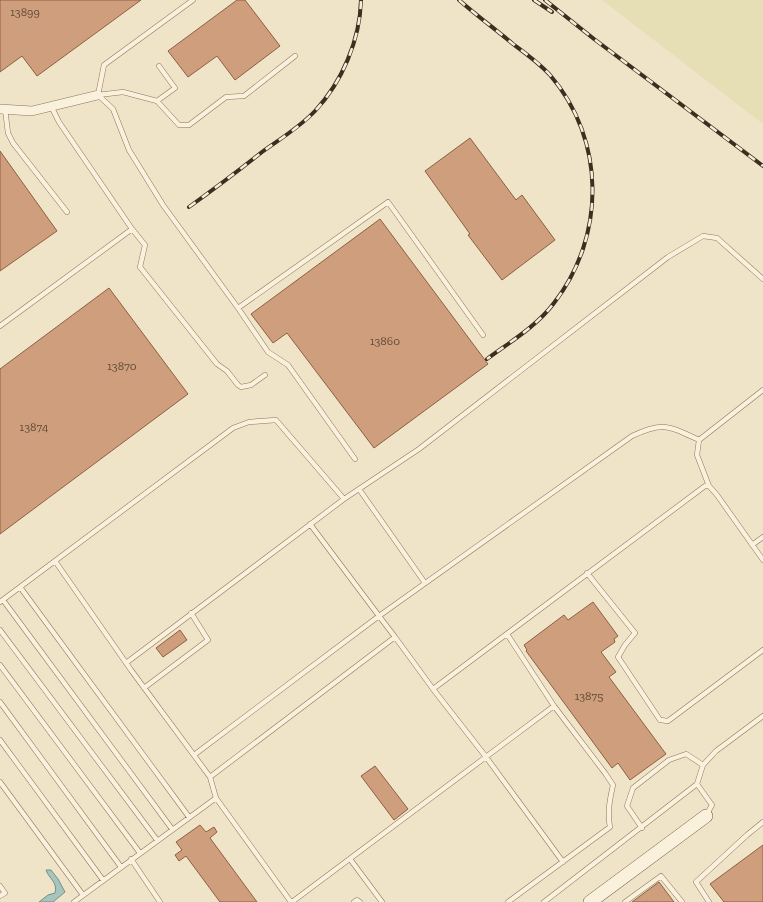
<svg xmlns="http://www.w3.org/2000/svg" width="763" height="902" viewBox="0 0 763 902" font-family="'Zilla Slab',serif">
	<rect width="100%" height="100%" fill="#f0e4c8"/>
	<path fill="#e6deb5" d="M602,0H763V124Z"/>
	<path fill="#a9c4bc" stroke="#6f938a" d="M46,870H51L58,879L65,892L53,902H39L48,895L55,893C58,882 49,879 46,870Z"/>
	<path fill="#cf9f7d" stroke="#8d5f41" d="M0,0H141L37,76L22,56L0,72Z
		M237,0H245L280,46L235,80L217,56L188,77L168,51Z
		M470,138L516,200L522,195L555,240L502,280L468,235L470,234L425,171Z
		M0,151L57,231L0,271Z
		M380,219L488,364L374,448L287,333L273,343L251,314Z
		M109,288L188,394L0,534V369Z
		M593,602L618,636L614,639L615,642L601,652L616,672L609,677L666,754L630,780L618,763L612,768L526,651L527,650L524,645L564,615L568,620Z
		M180,630L187,640L163,657L156,648Z
		M375,766L408,809L394,820L361,776Z
		M200,825L206,832L214,827L217,832L210,838L257,902H220L186,856L179,861L175,855L182,850L176,842Z
		M763,845V902H724L710,884Z
		M659,882L674,902H632Z"/>
	<g fill="none" stroke-linecap="round" stroke-linejoin="round">
		<g stroke="#8d765c" stroke-width="5.5">
			<path id="lane" d="M98,95L113,109L129,150L163,205L238,308L388,202L483,335
				M98,95L104,65L193,0
				M98,95L123,92L157,101L175,88L159,66
				M157,101L179,125H189L226,97L244,96L295,56
				M5,109L8,133L13,143L67,212
				M132,229L145,245L140,267L217,364L227,371L238,385L241,387L251,385L265,375
				M238,308L268,352L288,365L355,459
				M0,326L132,229L59,122L51,106
				M709,486L697,455L699,440L763,390
				M359,489L425,583
				M752,545L763,537
				M55,561L131,670L210,777
				M587,573L635,633L625,645L618,657L660,720L668,721L763,650
				M20,587L189,817
				M3,600L172,829
				M0,602L233,428L249,422L276,420L344,499L419,449L668,257L703,236L717,238L763,279
				M0,630L157,840
				M507,634L554,706
				M395,637L379,616L632,436C663,421 669,426 699,440
				M126,663L344,499
				M0,665L140,853
				M144,688L208,640L191,613
				M433,689L486,757L563,862
				M0,702L121,867
				M0,740L103,880
				M194,755L379,616L310,524
				M0,782L83,895
				M216,798L210,777L395,637L433,689L705,486H709L717,495L763,560
				M707,814L712,805L697,784L703,765L716,751L763,716
				M642,828L627,806L633,788L669,760L686,754L703,765
				M131,859L160,902
				M350,859L382,902
				M0,886L5,893L0,896
				M74,902L216,798L291,902
				M292,902L554,706L605,773L613,785C610,799 607,812 610,827L508,902
				M354,902L357,900L360,902
				M544,902L697,784
				M625,902L661,876L682,902
				M709,902L696,882L747,835L763,822"/>
		</g>
		<g stroke="#8d765c" stroke-width="10">
			<path id="street" d="M0,109L32,111L98,95"/>
		</g>
		<g stroke="#6f573f" stroke-width="14">
			<path id="secondary" d="M590,902L706,816"/>
		</g>
		<use href="#lane" stroke="#faf1dc" stroke-width="4.5"/>
		<use href="#street" stroke="#faf1dc" stroke-width="9"/>
		<use href="#secondary" stroke="#faf1dc" stroke-width="13"/>
		<g stroke="#3d2e20" stroke-width="4">
			<path id="rail" d="M459,0C476,15 495,29 513,44C525,53 539,63 550,75C606,140 606,236 554,303C537,326 510,342 487,359
				M534,0L552,12
				M545,0L594,39L763,166
				M189,207C214,189 238,171 262,152C280,139 300,127 315,111C342,82 360,40 361,0"/>
		</g>
		<use href="#rail" stroke="#f7eed8" stroke-width="2.5" stroke-dasharray="8" stroke-linecap="butt"/>
	</g>
	<g text-anchor="middle" dominant-baseline="central" stroke-width="4" stroke-linejoin="round" paint-order="stroke">
		<g font-size="12" fill="#624a37">
			<text x="25" y="12">13899</text>
			<text x="385" y="341">13860</text>
			<text x="122" y="366">13870</text>
			<text x="34" y="427">13874</text>
			<text x="589" y="696">13875</text>
		</g>
	</g>
</svg>
